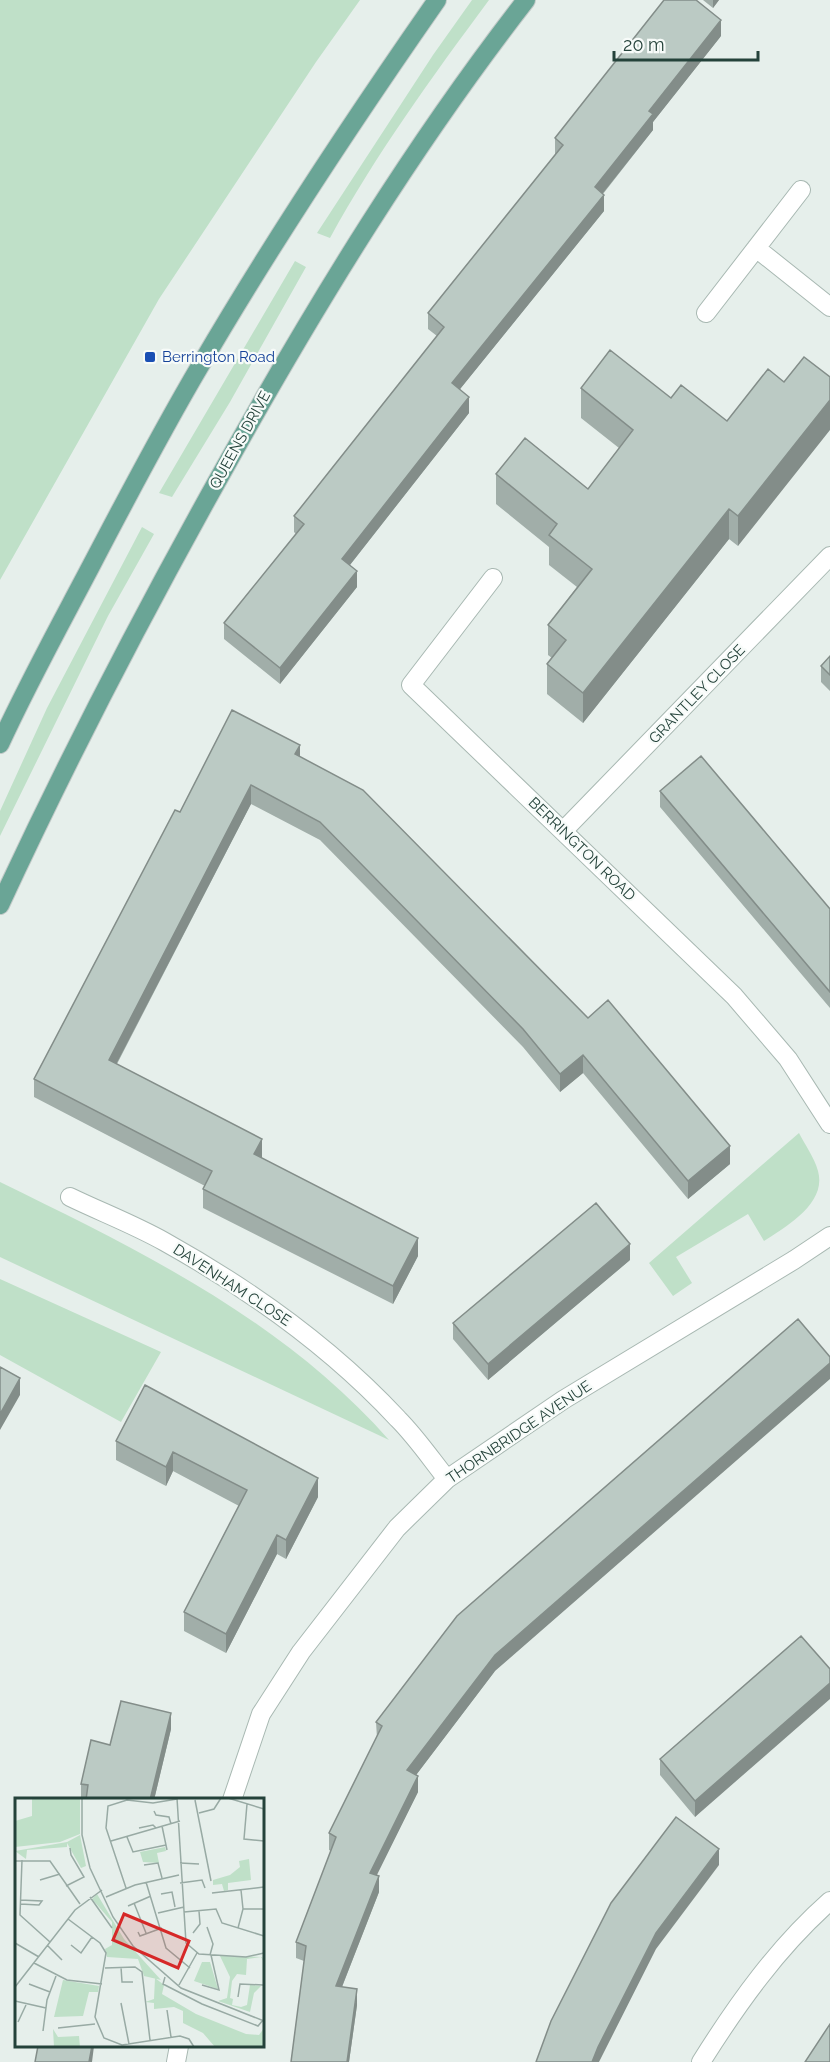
<svg xmlns="http://www.w3.org/2000/svg" width="830" height="2062" viewBox="0 0 830 2062" font-family="Raleway,sans-serif">
	<rect width="100%" height="100%" fill="#e6efeb"/>
	<path fill="#bfe0c8" d="M0,0H360L316,62L159,299L0,580Z
		M472,0H489C432,77 376,154 330,238L317,233L433,55Z
		M295,261L306,267L230,402L172,497L159,493Z
		M142,527L154,534L108,616L0,836V811L47,708Z
		M799,1133C805,1145 814,1157 818,1171C827,1203 787,1226 764,1241L748,1214L676,1257L692,1283L673,1296L649,1263Z
		M0,1182C141,1251 283,1320 389,1440L0,1257Z
		M0,1279L161,1352L121,1422L0,1355Z"/>
	<g fill="none" stroke-linecap="round" stroke-linejoin="round">
		<g stroke="#a8b8b2" stroke-width="20">
			<path id="minor" d="M756,248L830,307
				M706,313L801,190
				M493,578L411,685L734,996L788,1059L830,1124
				M563,831L830,556
				M70,1197C101,1212 135,1225 165,1242C251,1290 331,1347 398,1419C416,1437 431,1459 447,1479
				M232,1800L261,1714L301,1652L397,1528L447,1479L563,1400L794,1260L830,1236
				M176,2062L179,2046
				M701,2062C738,2003 778,1947 830,1901"/>
		</g>
		<g stroke="#c2cac8" stroke-width="20">
			<path id="primary" d="M0,744C28,683 60,625 91,566C126,499 161,432 200,366C273,241 354,119 437,0
				M0,905C70,754 147,606 229,460C318,301 414,144 526,0"/>
		</g>
		<use href="#minor" stroke="#fff" stroke-width="18"/>
		<use href="#primary" stroke="#6aa596" stroke-width="18"/>
	</g>
	<path fill="#a1aea9" d="M703,0H719L713,8Z
		M721,36L653,122V130L603,194L604,211L460,389L469,413L350,565L357,587L280,684L224,639V623L296,534L294,532V516L437,336L428,329V313L555,155V138Z
		M768,369L738,546L729,539L583,723L547,694V664L552,658L548,655V625L577,587L549,565V547L496,504V474L588,489L619,448L581,418V388L671,398L727,421Z
		M830,656V691L821,682V666Z
		M300,757L730,1164L688,1199L583,1073L560,1092L523,1047L320,840L251,804L117,1064L262,1157V1158L418,1256L393,1304L203,1208V1189L205,1186L34,1097V1079L180,812Z
		M660,791L830,909V1008L660,807Z
		M630,1260L488,1380L453,1339V1323Z
		M145,1385L318,1497L286,1559L277,1554L226,1653L184,1631V1612L239,1506L173,1471L166,1486L116,1460V1441Z
		M830,1669L695,1817L660,1775V1759Z
		M495,1671L416,1775L418,1792L376,1875L379,1892L342,1987L357,2005L349,2062H291L304,1961L296,1958V1942L331,1851L329,1850V1833L377,1738L376,1722Z
		M171,1729L154,1800H81V1784L110,1745Z"/>
	<path fill="#838d89" d="M713,0H719L713,8Z
		M721,20V36L653,122V130L595,203V187L649,111Z
		M604,195V211L452,399V383Z
		M469,397V413L342,575V559Z
		M830,400V430L738,546V516Z
		M729,509V539L583,723V693Z
		M357,571V587L280,684V668Z
		M300,745V763L295,754Z
		M251,785V804L109,1078V1060Z
		M583,1055V1073L560,1092V1074Z
		M262,1139V1157L254,1173V1154Z
		M730,1146V1164L688,1199V1181Z
		M418,1238V1256L393,1304V1286Z
		M630,1244V1260L488,1380V1364Z
		M830,1363V1379L495,1671L407,1787V1770L495,1655Z
		M20,1378V1395L0,1430V1414Z
		M173,1452V1471L166,1486V1467Z
		M318,1478V1497L286,1559V1540Z
		M277,1535V1554L226,1653V1634Z
		M830,1683V1699L695,1817V1801Z
		M171,1713V1729L154,1800H150Z
		M418,1776V1792L370,1889V1873Z
		M719,1849V1865L656,1949L599,2062H592L598,2047L656,1933Z
		M379,1876V1892L336,2002V1986Z
		M357,1989V2005L349,2062H347Z
		M92,2046H94L92,2062H89Z"/>
	<path fill="#bbcac4" stroke="#838d89" stroke-width="1.5" d="M664,0H696L721,20L649,111L653,114L595,187L604,195L452,383L469,397L342,559L357,571L280,668L224,623L304,524L294,516L444,327L428,313L563,145L555,138Z
		M610,350L671,398L681,385L727,421L768,369L784,382L804,357L830,377V400L738,516L729,509L583,693L547,664L566,640L548,625L592,569L549,535L557,524L496,474L525,438L588,489L633,430L581,388Z
		M830,656V675L821,666Z
		M232,710L300,745L295,754L363,790L588,1018L608,1000L730,1146L688,1181L583,1055L560,1074L523,1029L320,822L251,785L109,1060L262,1139L254,1154L418,1238L393,1286L203,1189L212,1171L34,1079L175,810L180,812Z
		M701,756L830,909V992L660,791Z
		M596,1203L630,1244L488,1364L453,1323Z
		M798,1319L830,1357V1363L495,1655L407,1770L418,1776L370,1873L379,1876L336,1986L357,1989L347,2062H291L306,1946L296,1942L336,1837L329,1833L382,1726L376,1722L457,1616Z
		M0,1367L20,1378L0,1414Z
		M145,1385L318,1478L286,1540L277,1535L226,1634L184,1612L247,1490L173,1452L166,1467L116,1441Z
		M801,1636L830,1669V1683L695,1801L660,1759Z
		M121,1701L171,1713L150,1800L140,1798V1800H86L88,1785L81,1784L91,1740L110,1745Z
		M676,1817L719,1849L656,1933L598,2047L592,2062H536L551,2021L611,1903Z
		M830,2024V2062H805Z
		M38,2046H92L89,2062H35Z"/>
	<rect fill="#1a4fb4" stroke="#f7fbf9" stroke-width="2" x="144" y="351" width="12" height="12" rx="3"/>
	<g text-anchor="middle" dominant-baseline="central" stroke-width="4.5" stroke-linejoin="round" paint-order="stroke">
		<g font-size="15" fill="#164399" stroke="#f7fbf9" text-anchor="start">
			<text x="162" y="357">Berrington Road</text>
		</g>
		<g font-size="15" fill="#24423a" stroke="#f7fbf9">
			<text transform="translate(240 440) rotate(-61)">QUEENS DRIVE</text>
			<text transform="translate(697 694) rotate(-46)">GRANTLEY CLOSE</text>
			<text transform="translate(582 849) rotate(44)">BERRINGTON ROAD</text>
			<text transform="translate(232 1285) rotate(33)">DAVENHAM CLOSE</text>
			<text transform="translate(519 1432) rotate(-34)">THORNBRIDGE AVENUE</text>
		</g>
	</g>
	<g transform="translate(15 1798)">
		<rect width="249" height="249" fill="#e6efeb"/>
		<path d="M17,0H65V36L45,44L0,49V23L17,18ZM65,37L71,68L66,70L52,45V49L12,52L11,61L0,53L52,44ZM150,49L151,53L142,55L144,65L128,64L125,54ZM234,61L236,82L213,85V92L209,93L207,86L198,87V82L215,77L225,69L224,63ZM82,96L109,141L146,182L129,178L123,161L92,159L90,151L97,147V124L77,101ZM205,158L247,159L249,164L246,159L232,161L231,177L222,176L217,183L215,200L218,201L217,207L226,209L232,207L235,187L246,188L239,195L235,214L203,203L212,200L215,179ZM187,164H195L203,191L179,183ZM140,180L149,187L147,196L181,216L231,236L244,237L249,230V249H200L188,235L168,225V213L159,209L139,211V205L130,204L139,201ZM48,182L84,188L83,194H74L68,218L39,219ZM38,231L43,239L64,238L65,249H39Z" fill="#bfe0c8"/>
		<path fill="none" stroke="#98aaa4" stroke-width="1.5" d="M67,0V37L75,70L98,119L118,148L166,190L249,223M162,0L171,145L184,156L231,159L249,155M213,0L249,11M180,2L196,83M232,6L229,41L249,43M139,13L141,17L154,19L156,26M184,15L199,11L206,0M147,28L152,52M124,30L138,27L141,30M112,39L118,54L151,47M96,43L165,23M7,62L5,117L35,144M0,63H35L65,106M165,65L184,66M129,67L143,65L147,80M25,82L45,76M131,84L151,150L175,170M165,85L187,82L190,90M51,88L69,79L56,57L55,50M111,90L91,30L93,8L112,2L138,5L162,1M197,95L249,89M146,96L157,94L160,109M75,99L97,130M91,99L120,87L164,77M119,105L131,135M5,106L24,107L27,103L5,102M113,108L136,98M228,111H249M169,114L201,111L207,125L249,138M143,115L169,109M53,121L85,145L91,155L80,219L89,240L107,247L165,238L174,241L179,249M192,129L198,146L195,157M223,130L228,111L226,92M123,134L125,138L147,130M178,135L185,126L184,113M0,145L24,159M32,147L47,162M56,147L66,155L77,139M19,165L52,182L87,186M106,169L107,184H118M90,170L120,169L127,174L135,242M150,179L148,186L187,206L243,228L248,222M14,186L35,194M164,187L182,155M187,187L204,192L196,157M0,189L60,112L87,92M223,199L225,186L248,187M0,203L31,210M106,205L114,246M152,212L156,239M3,224L11,207M43,230L80,226M28,233L32,202L41,178"/>
		<path fill="#d62828" fill-opacity="0.15" stroke="#d62828" stroke-width="3" d="M109,116L174,143L163,170L98,142Z"/>
		<rect width="249" height="249" fill="none" stroke="#24423a" stroke-width="3"/>
	</g>
	<path d="M614 51v9h144v-9" fill="none" stroke="#24423a" stroke-width="3"/>
	<text x="623" y="51" font-size="18" fill="#24423a" stroke="#f7fbf9" stroke-width="4.5" paint-order="stroke">20 m</text>
</svg>
